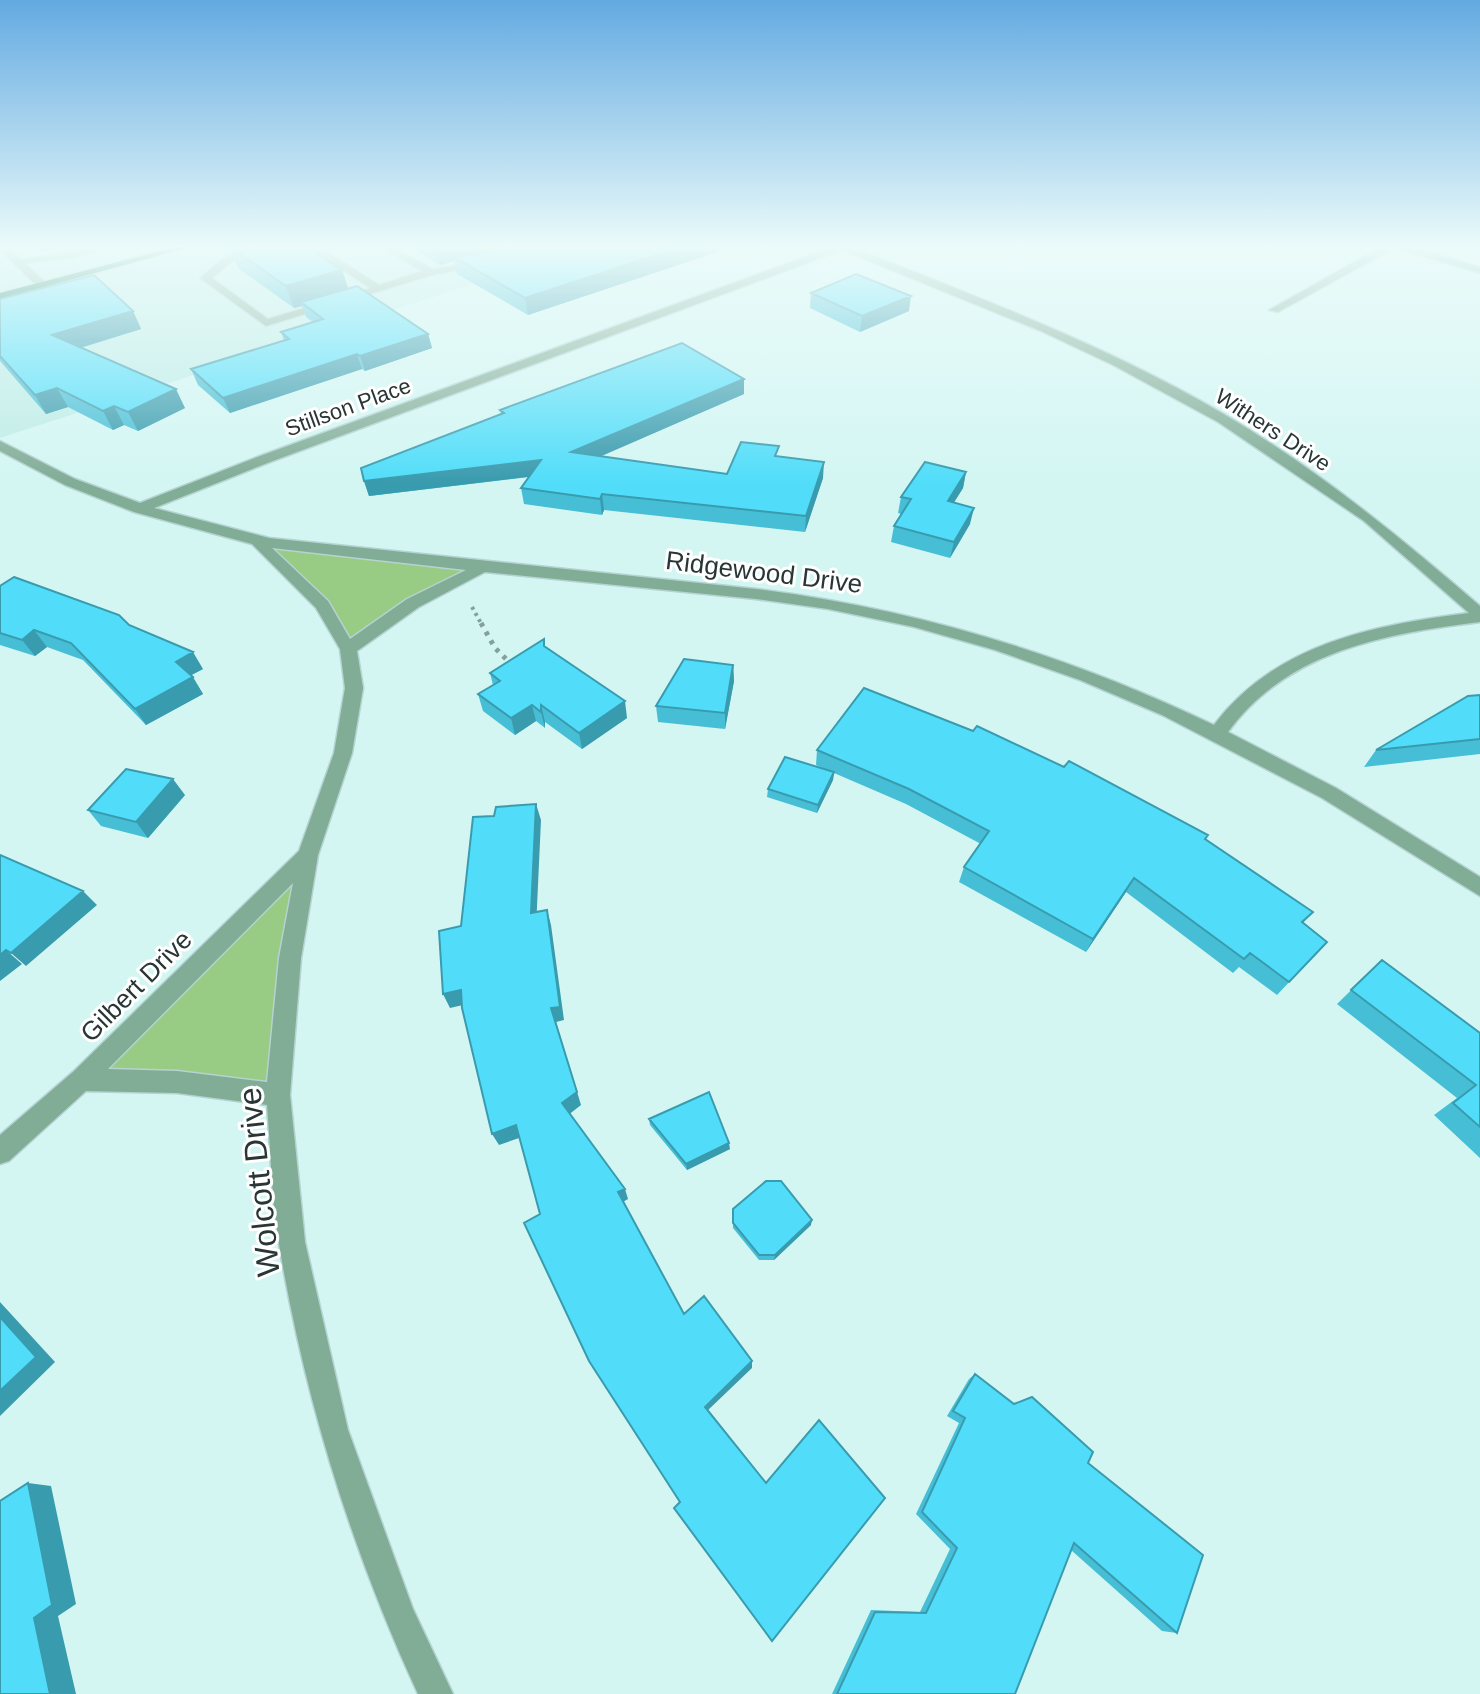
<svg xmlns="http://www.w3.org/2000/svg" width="1480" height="1694" viewBox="0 0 1480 1694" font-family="Arial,sans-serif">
	<rect width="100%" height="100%" fill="#d3f6f3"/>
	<path fill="#bfece7" d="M0,246H590L0,438Z"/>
	<path fill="#98cb84" d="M257,541L483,567L348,649L331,617Z
		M308,855L278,1095L81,1080Z"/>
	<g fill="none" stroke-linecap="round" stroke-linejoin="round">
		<g stroke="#b4d3d1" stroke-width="3">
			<path id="lane" d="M101,246H117L74,258L18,264L13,261Z
				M154,246H169L178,250L173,253Z
				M264,246H279L234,260L212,278L268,319L370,288L307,246H318L379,285L422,271L379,246H391L433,269L481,262L486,265L432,275L266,326L200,278L226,256Z"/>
		</g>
		<g stroke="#b4d3d1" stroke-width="3">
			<path id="street" d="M0,246H7L46,283V287H38L0,250Z
				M835,246H849C977,297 1107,345 1227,416C1318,470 1400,537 1480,606V622C1385,634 1288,650 1228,732L1336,788L1480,877V896L1322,798L1162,715L1080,680L995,650L914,627L828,609L756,599L485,572L419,607L357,651L363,688L352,753L318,855L301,958L290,1095L305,1242L348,1430L413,1609L453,1694H418C352,1551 305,1400 279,1244C271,1199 271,1151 267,1105L177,1093L86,1091L9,1161L0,1164V1135L73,1072L299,851L334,753L345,688L340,649L316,608L252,544L134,512L65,485L0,451V441L75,479L140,503L260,456ZM842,250L1041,331L1113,365L1218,422L1364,521L1469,613C1373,625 1275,644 1214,725C1068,655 916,609 756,589L269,538L154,508L270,462ZM272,548L466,570L407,599L350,639L328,601ZM293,883L279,958L267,1082L177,1071L108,1069Z
				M1383,246H1407L1480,267V273L1394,248L1278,312L1269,310Z"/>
		</g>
		<g stroke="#b4d3d1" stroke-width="3">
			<path id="primary" d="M179,246H194L0,299V293Z"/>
		</g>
		<path stroke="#859f9d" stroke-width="4" stroke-dasharray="3 4" stroke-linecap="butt" d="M472,607L482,625"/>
		<path stroke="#859f9d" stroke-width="5" stroke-dasharray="4 6" stroke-linecap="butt" d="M481,623L495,648L511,664"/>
		<use href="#lane" fill="#81ac96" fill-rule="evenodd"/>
		<use href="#street" fill="#81ac96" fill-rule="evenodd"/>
		<use href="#primary" fill="#03734f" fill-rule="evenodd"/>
	</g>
	<path fill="#46bed6" d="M408,246H735L528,315L457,274L454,261L440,265Z
		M230,247L342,270L348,288L428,334L432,348L365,371L362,369L230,413L198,385L191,369L284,340L281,332L313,322L306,317L302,306L294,308L238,268Z
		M811,293L909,311L860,332L810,308Z
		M0,299L133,311L141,329L81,348L185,408L138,431L124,425L113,430L68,407L46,414L0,361Z
		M744,394L600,456L727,474L778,456L823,478L805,532L604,510L602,515L524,504L521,488L529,477L369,496L364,481L501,414L500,410Z
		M966,472L963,488L954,502L970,524L950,558L891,542L894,526L901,514L898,513L901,497Z
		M0,586L129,625L203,669L191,675L203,694L146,725L83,660L47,647L35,656L0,645Z
		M546,648L627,718L582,749L545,722V728L536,721L515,735L483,711L478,694L493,685L490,673Z
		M733,665L734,681L725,729L658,722L656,706Z
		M1480,695V754L1364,767L1376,750Z
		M817,750L1205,839L1313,912L1303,923L1327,942L1277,995L1239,967L1233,973L1126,892L1086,952L959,882L964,867L981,844L906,804L834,773L833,780L817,813L767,797L768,789L822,768L816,765Z
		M185,795L148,838L101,826L88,810Z
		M1382,960L1480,1033V1158L1434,1115L1457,1098L1337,1004Z
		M649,1119L730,1149L687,1170L650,1125Z
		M733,1209L811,1225L774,1260H759L733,1228Z
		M975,1374L1088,1463L1177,1633L1162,1631L1071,1550L1015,1694H832L871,1610L920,1612L950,1549L916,1514L959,1423L947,1416L969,1379Z"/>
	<path fill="#399bae" d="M39,246H67L42,252Z
		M446,246H519L459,260L454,257V261L440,265L437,248Z
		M684,246H735L528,315L525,298Z
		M342,270L349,291L301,302L302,306L294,308L286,286Z
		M911,296L909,311L860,332L862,316Z
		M133,311L141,329L62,353L52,335Z
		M428,334L432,348L365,371L360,356Z
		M357,354L362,369L230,413L223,398Z
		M744,379V394L574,468L571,452Z
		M57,388L68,407L46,414L35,395Z
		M176,389L185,408L138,431L128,412Z
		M114,406L124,425L113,430L103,411Z
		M541,460L543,475L369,496L364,481Z
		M824,462L823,478L805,532L806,516Z
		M966,472L963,488L945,517L948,501Z
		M602,494L604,510L602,515L600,499Z
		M974,508L970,524L950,558L954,542Z
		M34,630L47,647L35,656L22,640Z
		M193,652L203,669L186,678L176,662Z
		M733,665L734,681L725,729V713Z
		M193,677L203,694L146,725L135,709Z
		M625,701L627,718L582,749L579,733Z
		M532,705L536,721L515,735L511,718Z
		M541,705L545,722V728L541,712Z
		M834,772L833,780L817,813L818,805Z
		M173,779L185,795L148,838L136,822Z
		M536,804L541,820L536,928L531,913Z
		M1134,878L1126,892L1086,952L1093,939Z
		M83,891L97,905L26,966L11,953Z
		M547,910L551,925L564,1020L556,1022L581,1105L567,1116L562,1103L551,1008Z
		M6,950L22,964L0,981V955Z
		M461,990L467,1004L450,1008L443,994Z
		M516,1125L522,1137L499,1145L492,1134Z
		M729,1143L730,1149L687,1170L686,1164Z
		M625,1189L628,1199L621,1203L618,1192Z
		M812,1220L811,1225L774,1260L775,1255Z
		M0,1302L55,1362L0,1416Z
		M752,1361V1368L706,1412L705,1407Z
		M28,1483L51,1486L76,1604L58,1616L76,1694H50L34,1618Z"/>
	<path fill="#51ddf9" stroke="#399bae" stroke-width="2" d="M234,246H306L342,270L286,286L230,247Z
		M505,246H684L525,298L454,257L483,253Z
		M856,274L911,296L862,316L811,293Z
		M94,275L133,311L52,335L176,389L128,412L114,406L103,411L57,388L35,395L0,356V299Z
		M357,286L428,334L360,356L357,354L223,398L191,369L289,339L281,332L323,319L301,302Z
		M682,343L744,379L571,452L727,474L741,442L779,446L775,456L824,462L806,516L602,494L600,499L521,488L541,460L364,481L361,468L504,413L500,410Z
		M925,462L966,472L948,501L974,508L954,542L894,526L911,499L901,497Z
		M14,577L119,615L129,625L193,652L176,662L193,677L135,709L71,643L34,630L22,640L0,633V586Z
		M544,639V646L625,701L579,733L541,705V712L532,705L511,718L478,694L500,681L490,673Z
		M684,659L733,665L725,713L656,706Z
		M864,688L973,731L977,726L1064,767L1069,761L1208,835L1205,839L1313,912L1302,922L1327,942L1289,982L1250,953L1244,959L1134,878L1093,939L964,867L989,831L909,789L817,750Z
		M1480,695V739L1376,750L1468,696Z
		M785,757L834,772L818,805L768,789Z
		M126,769L173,779L136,822L88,810Z
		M536,804L531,913L547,910L560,1007L551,1008L577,1092L562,1103L625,1189L618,1192L684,1314L704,1296L752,1361L705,1407L766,1483L819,1420L885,1498L772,1641L674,1508L680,1502L589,1361L524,1223L540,1214L516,1125L492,1134L462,1008L461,990L443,994L439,931L461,926L473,817L494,816L496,807Z
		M0,855L83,891L11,953L6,950L0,955Z
		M1382,960L1480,1033V1127L1453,1103L1476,1085L1351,990Z
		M709,1092L729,1143L686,1164L649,1119Z
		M766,1181H781L812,1220L775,1255H759L733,1223V1209Z
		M0,1317L36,1357L0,1391Z
		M975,1374L1014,1404L1032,1397L1093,1452L1088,1463L1203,1555L1177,1633L1074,1543L1015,1694H837L875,1612L926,1613L957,1548L922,1512L965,1418L953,1411Z
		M28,1483L52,1605L34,1618L50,1694H0V1501Z"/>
	<linearGradient id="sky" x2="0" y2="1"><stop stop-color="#63aae1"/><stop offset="0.51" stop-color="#ebfbfa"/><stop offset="1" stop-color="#ebfbfa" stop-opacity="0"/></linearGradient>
	<rect width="1480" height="483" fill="url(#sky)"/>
	<g text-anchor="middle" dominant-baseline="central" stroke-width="6" stroke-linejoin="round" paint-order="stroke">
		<g font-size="22" fill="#283635" stroke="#fff">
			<text transform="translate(348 407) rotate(-20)">Stillson Place</text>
			<text transform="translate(1273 430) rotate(33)">Withers Drive</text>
		</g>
		<g font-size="26" fill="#283635" stroke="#fff">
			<text transform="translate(764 572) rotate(7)">Ridgewood Drive</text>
			<text transform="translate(136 986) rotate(-45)">Gilbert Drive</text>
		</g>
		<g font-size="32" fill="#283635" stroke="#fff">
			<text transform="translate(259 1182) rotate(-96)">Wolcott Drive</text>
		</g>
	</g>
</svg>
